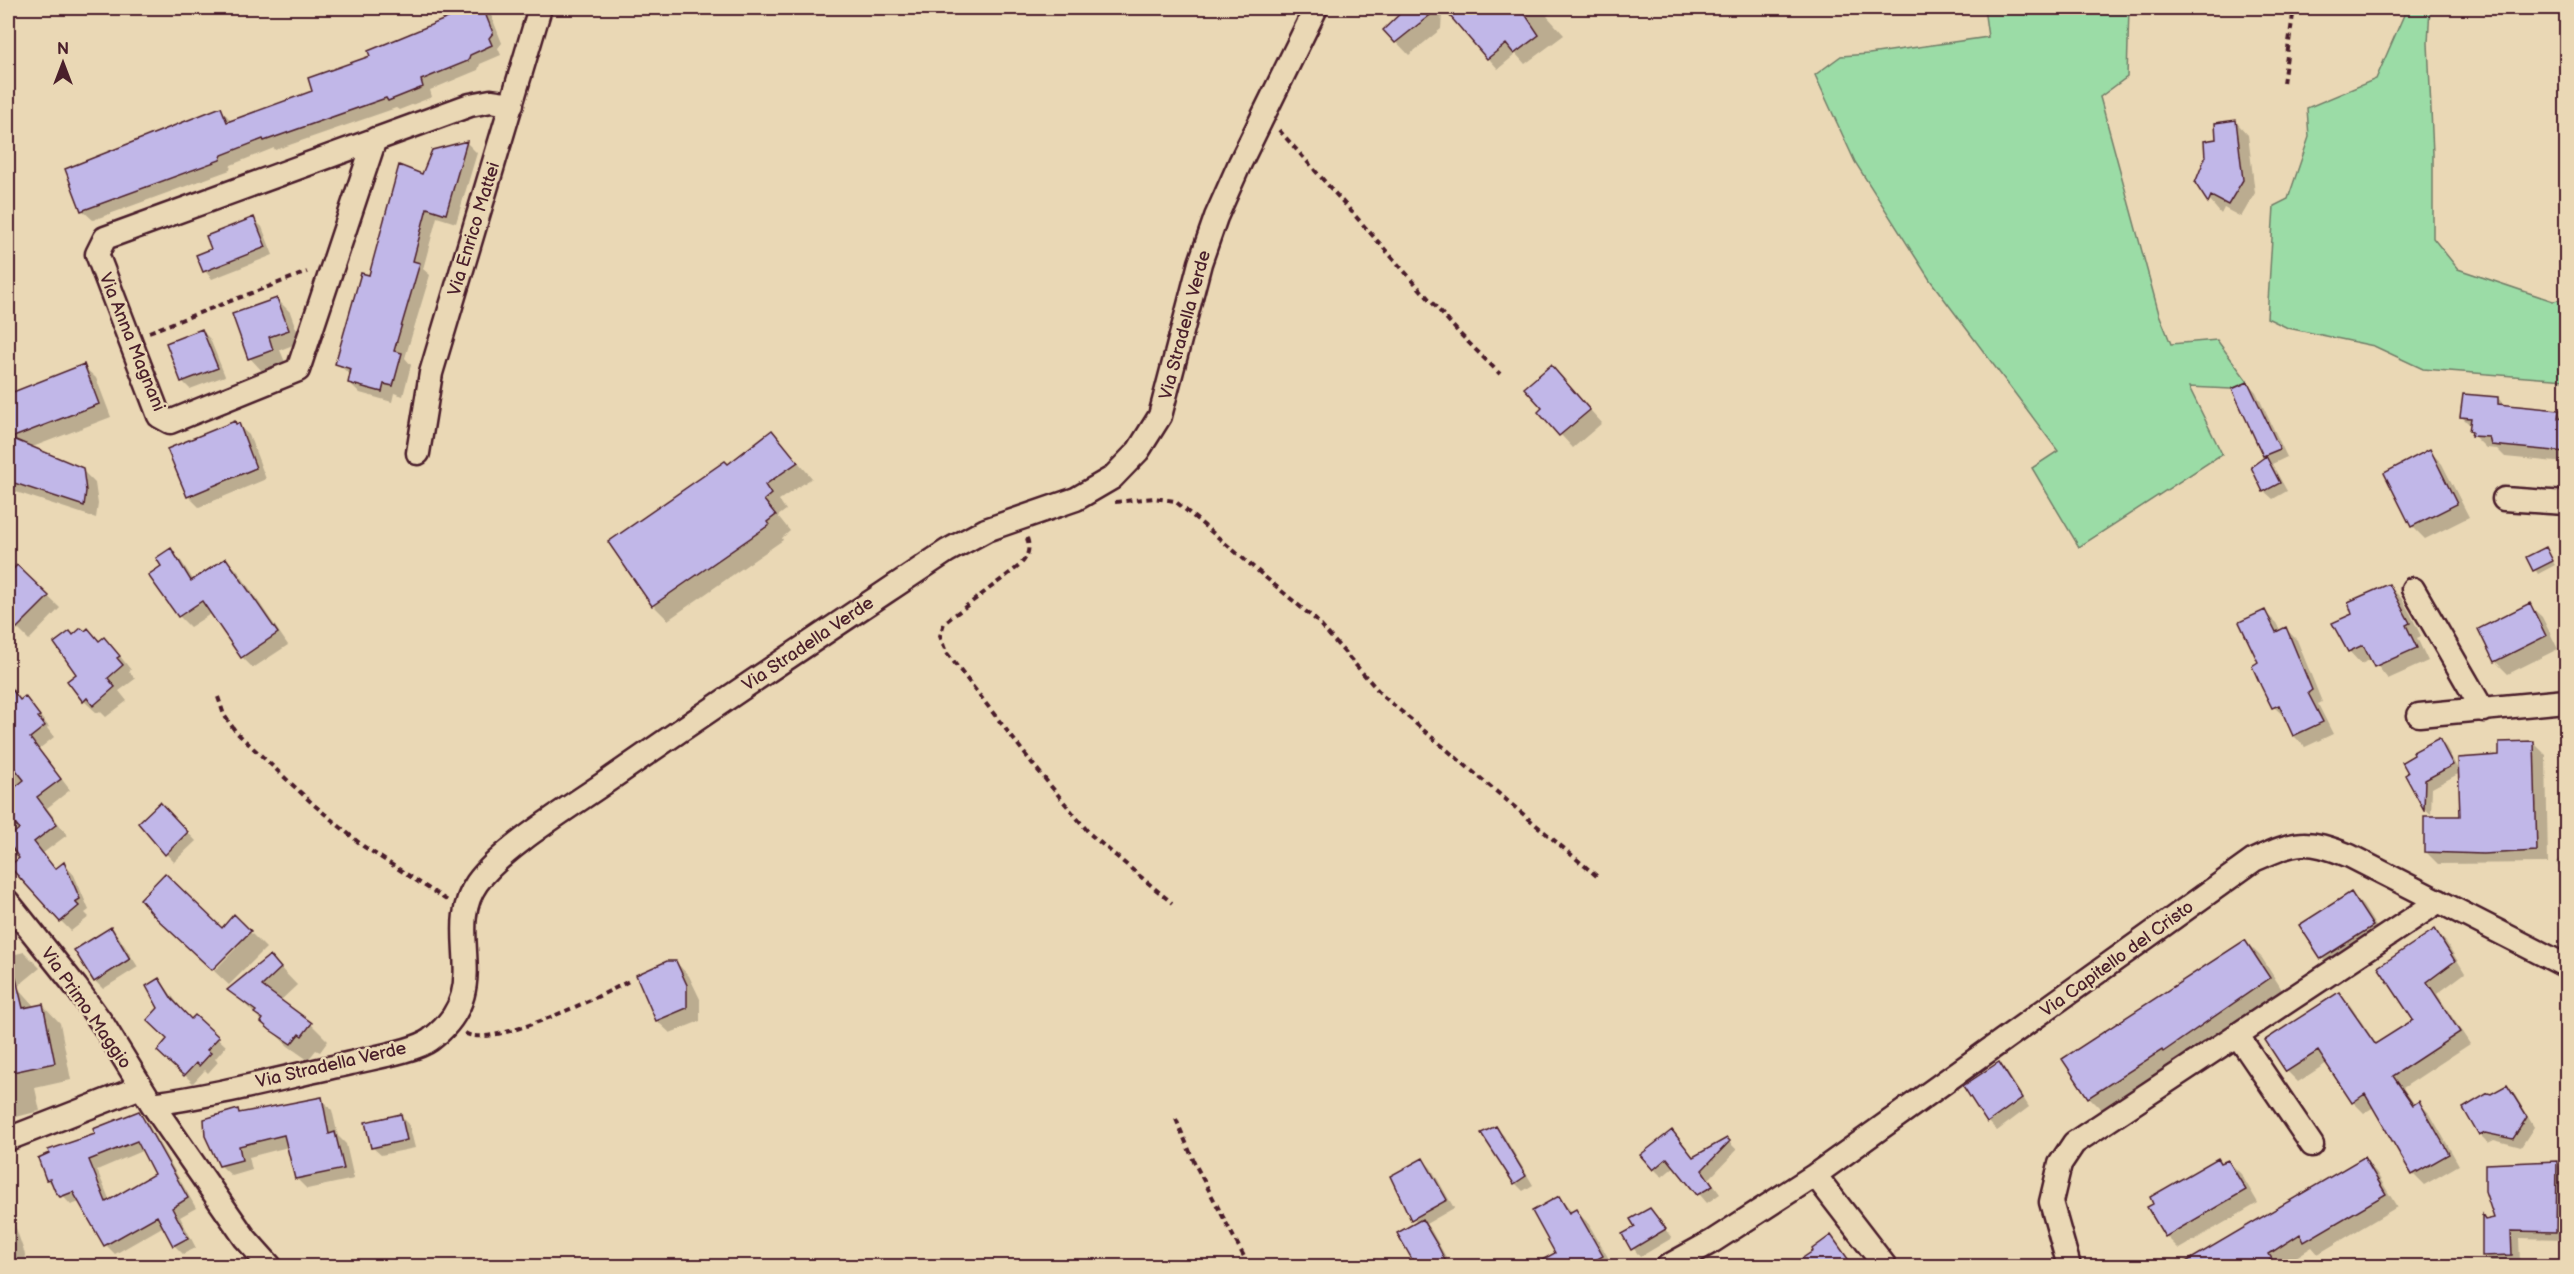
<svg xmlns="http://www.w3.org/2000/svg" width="2574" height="1274" viewBox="0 0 2574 1274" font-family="'Balsamiq Sans',sans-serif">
	<rect width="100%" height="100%" fill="#ead8b5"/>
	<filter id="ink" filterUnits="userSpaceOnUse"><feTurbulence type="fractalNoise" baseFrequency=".0167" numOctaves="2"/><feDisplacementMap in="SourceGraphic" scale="12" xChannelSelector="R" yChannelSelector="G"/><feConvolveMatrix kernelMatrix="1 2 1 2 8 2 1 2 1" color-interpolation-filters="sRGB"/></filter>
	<g filter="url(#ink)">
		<path fill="#9bdca6" stroke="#727e68" stroke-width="1.5" d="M1984,8H2129L2127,77L2100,97L2159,314L2171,344L2217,340L2248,382L2231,389L2189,387L2222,454L2079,547L2032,468L2058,451L1930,280L1855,162L1815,75L1841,56L1869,54L1988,37Z
			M2407,8H2430L2428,43L2433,154V238L2458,269L2553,301L2566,299V380L2423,369L2374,346L2288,328L2267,318L2274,206L2288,199L2309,137L2307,108L2376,79Z"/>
		<path fill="#0003" fill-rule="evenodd" d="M476,8H483L491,15L502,43L498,48L501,55L480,64L478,70L430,90L432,97L399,110L396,108L275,150L274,148L231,165L230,170L93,220L83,211L67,169L221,109L232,122L314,92L372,57L370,52Z
			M1403,8H1439L1442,13L1441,29L1409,55L1385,30L1405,10Z
			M1463,8H1550L1553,12L1547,16L1564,35L1525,64L1516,54L1498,69L1451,16Z
			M2236,122L2248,135L2255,193L2241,217L2224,208L2221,214L2198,187L2217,141Z
			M467,143L477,153L456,223L437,217L423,269L430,275L405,358L411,365L403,396L394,393L392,402L360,393L349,382L351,375L337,364L370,277L423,176L433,151Z
			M254,219L262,227L273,255L212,279L205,271L213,249Z
			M277,299L290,312L301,342L280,350L285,362L262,371L250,358Z
			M202,331L210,339L225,376L190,389L182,381Z
			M83,366L96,378L111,417L30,448L82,470L95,483L98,504L96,518L13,491L8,485V399Z
			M1551,367L1602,423L1573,448L1540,412L1544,408Z
			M2248,383L2256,392L2287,457L2272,464L2287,491L2273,499L2264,491L2266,458L2234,390Z
			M2498,398L2506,407L2558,412L2566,420V463L2505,457L2497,449L2486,448L2473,435L2471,426L2461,416Z
			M234,422L249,435L266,479L199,507L188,496Z
			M772,432L812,478L779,500L786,510L778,516L790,531L782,538L783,540L668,620L653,605L728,466Z
			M2430,451L2442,464L2469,517L2425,539L2412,526Z
			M2545,549L2555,565L2538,574L2528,558Z
			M170,550L181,561L194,581L226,560L237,570L288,645L253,668L242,657L212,613L190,627L174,611L163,566Z
			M8,558L60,608L29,640L8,619Z
			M2388,585L2401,598L2410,613L2421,636L2417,638L2428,661L2388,679L2372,659L2361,664L2349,651L2354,614Z
			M2529,605L2542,617L2558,649L2508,674L2495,661Z
			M2265,612L2276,623L2281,632L2286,629L2297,640L2322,702L2318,704L2333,734L2305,747L2294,736L2286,718L2274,707L2254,666L2259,663Z
			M88,630L100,642L104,639L116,651L131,670L129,671L135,679L119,691L127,701L106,717L100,711L97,713L84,701L78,674L73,636Z
			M11,690L21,701L25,698L49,727L47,728L54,737L39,749L70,790L47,808L67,835L43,853L56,870L64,864L74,875L89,910L85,913L89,917L71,931L61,921L8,840L15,834L8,824V693Z
			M2438,740L2446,747L2460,773L2432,788L2431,814L2425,809L2407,775Z
			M2534,743L2546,755L2548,863L2438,864L2426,852L2462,817L2500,757Z
			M160,804L196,841L174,862L154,841Z
			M2566,852V872L2556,863Z
			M2351,894L2363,906L2384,939L2335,971L2322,958L2301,926Z
			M234,916L266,948L229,985L214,971L240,944L222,930Z
			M111,929L119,937L138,967L103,989L95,981Z
			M2435,931L2446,942L2465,973L2437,994L2470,1044L2403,1088L2415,1105L2419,1103L2430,1114L2459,1165L2424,1185L2413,1174L2374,1107L2364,1113L2353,1102L2327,1063L2298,1082L2287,1071L2339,994L2350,1005L2377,1045L2415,1020Z
			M2245,941L2262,958L2286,996L2106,1114L2089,1097Z
			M24,952L40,968L17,987L35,1007L43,1005L60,1023L71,1080L35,1088L40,1111L8,1119V1056L11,1055L8,1040V956Z
			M270,957L297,985L280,1001L311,1024L328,1041L320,1052L316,1050L308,1060L288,1046L230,990Z
			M676,962L689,976L700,999V1021L670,1033L657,1021L638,976Z
			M159,979L191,1021L195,1017L226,1046L215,1059L218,1062L208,1073L205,1070L193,1083L167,1058L169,1039L160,1008Z
			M1999,1064L2007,1072L2029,1107L1997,1131L1989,1122L1965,1087Z
			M2507,1087L2515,1095L2534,1127L2521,1147L2494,1140L2488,1143L2480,1135L2491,1096Z
			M321,1099L332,1110L338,1136L346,1144L354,1179L307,1189L296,1178L288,1147L249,1157L252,1170L232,1176L220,1165L238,1111L241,1114Z
			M138,1113L147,1122L196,1208L180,1217L196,1248L183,1254L174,1245L164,1226L115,1254L106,1245L80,1202L71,1205L47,1179L97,1135ZM144,1150L156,1174L110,1201L97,1170Z
			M401,1116L409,1124L415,1148L381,1155L372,1147Z
			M1496,1128L1504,1136L1533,1185L1523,1191L1515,1183Z
			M1672,1132L1694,1158L1727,1140L1737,1150L1709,1179L1720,1194L1707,1203L1675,1166L1662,1177L1654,1169Z
			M2364,1159L2376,1172L2397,1207L2318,1254L2312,1247L2282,1266H2182Z
			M1423,1160L1431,1168L1454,1208L1426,1224L1431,1230L1451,1266H1420L1399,1233L1417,1224L1392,1177Z
			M2228,1161L2241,1174L2258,1203L2179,1249L2166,1236Z
			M2556,1163L2565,1171L2564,1239L2519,1238L2520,1263H2492L2484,1255V1218L2486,1221L2496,1219Z
			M1559,1198L1573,1213L1576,1211L1588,1223L1613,1266H1534L1557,1254Z
			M8,1206L9,1208L29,1266H8Z
			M1650,1210L1672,1238L1640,1257L1624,1235L1637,1227Z
			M1831,1237L1839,1246L1854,1266H1810L1804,1259Z"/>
		<path fill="#c1b7e8" stroke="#4a1f2b" stroke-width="1.5" fill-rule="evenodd" d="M472,8H483L493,33L489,38L492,45L470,55L468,61L421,80L423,87L388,101L386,98L264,141L263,139L222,155L220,160L81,211L65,169L221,107L227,122L312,91L308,78L370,56L368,51Z
			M1406,8H1439L1395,43L1383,30Z
			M1443,8H1521L1539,35L1514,54L1506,44L1487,59Z
			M2236,120L2243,180L2228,205L2211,196L2208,203L2195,183L2205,158L2204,141L2216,139L2215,123Z
			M467,141L446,214L427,208L413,261L420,263L394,351L402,353L393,386L384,384L382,392L348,383L351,369L335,364L361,273L369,275L399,165L422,174L432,150Z
			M254,217L266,247L203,272L196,255L211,249L206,236Z
			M277,298L289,330L269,337L273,350L248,359L232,314Z
			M202,329L218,368L181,382L166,343Z
			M84,364L99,404L11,438L83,468L86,491L84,506L8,481V394Z
			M1551,365L1590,410L1559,436L1538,412L1542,408L1524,388Z
			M2248,382L2280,449L2263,456L2232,389Z
			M2463,394L2498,397V404L2559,410L2558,418L2566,419V452L2491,445L2489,437L2471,436L2472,432L2469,431L2471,418L2460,417Z
			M235,421L236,424L239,423L256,468L187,497L167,449Z
			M772,430L798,462L765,485L771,494L764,500L776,515L767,522L769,525L652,606L608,542L725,461L728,464Z
			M2430,449L2457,504L2411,527L2384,473Z
			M2266,456L2280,483L2263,492L2251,467Z
			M2546,547L2553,561L2533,571L2526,557Z
			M171,548L191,581L226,558L278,633L241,658L202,601L178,617L148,575L161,566L156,558Z
			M17,565L49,596L16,629L8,621V575Z
			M2389,584L2410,623L2406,625L2417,648L2374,667L2363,645L2348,652L2332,623L2352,614L2348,602Z
			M2530,603L2546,636L2494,662L2478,629Z
			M2265,610L2276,632L2286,627L2312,690L2308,693L2323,722L2293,736L2279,705L2272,708L2261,686L2252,666L2258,662L2239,622Z
			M81,628L85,631L88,628L99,641L104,637L120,656L117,658L123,665L108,678L115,687L93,706L87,698L83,702L67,681L76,674L54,643L70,631L73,635Z
			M8,684L20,700L25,696L40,716L38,717L45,726L30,738L61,779L37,797L57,824L34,842L55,869L64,862L80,899L75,902L79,906L60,922L9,866L19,858L8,842V838L19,829L8,815V793L24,780L8,760Z
			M2439,738L2453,765L2425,780L2424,810L2405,775L2408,773L2402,762L2414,755L2413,752Z
			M2534,741L2537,851L2483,854L2424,852V816H2460L2458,758L2499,755V742Z
			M160,802L188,832L165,855L138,823Z
			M165,873L222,928L234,914L251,931L212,970L156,918L140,899Z
			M2351,892L2373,926L2321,959L2299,925Z
			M111,927L130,959L94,982L74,950Z
			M2435,929L2455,961L2427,982L2460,1032L2393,1076L2413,1105L2419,1101L2449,1154L2412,1175L2365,1094L2352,1103L2318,1051L2286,1072L2265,1040L2339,992L2375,1044L2413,1020L2378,967Z
			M2245,940L2270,978L2163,1052L2162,1050L2088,1098L2062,1059Z
			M270,955L281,968L262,986L312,1023L302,1036L299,1034L291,1044L270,1030L261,1022L263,1019L254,1013L256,1011L227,990Z
			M667,961H676L687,985V1008L656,1021L636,975Z
			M14,970L23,1008L43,1004L55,1063L8,1073V971Z
			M159,978L172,999L191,1019L195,1015L219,1037L207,1050L211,1053L199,1066L196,1063L184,1076L157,1051L167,1039L147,1020L158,1008L146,986Z
			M1999,1062L2022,1098L1987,1123L1963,1086Z
			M2507,1085L2527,1117L2513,1139L2485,1133L2479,1136L2463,1108L2488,1093L2491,1094Z
			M322,1097L329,1134L335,1132L344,1169L295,1179L284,1135L239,1146L242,1160L219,1166L205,1136L204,1119L238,1109L239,1113Z
			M139,1111L188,1198L172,1208L188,1238L173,1246L157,1216L104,1246L73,1192L60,1197L55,1191L50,1179L46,1180L38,1158L49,1153L48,1150L95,1134L93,1129ZM137,1141L154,1174L106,1202L89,1160Z
			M401,1114L407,1140L371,1148L365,1122Z
			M1496,1126L1526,1176L1514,1184L1481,1133Z
			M1672,1130L1693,1157L1727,1138L1730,1141L1702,1170L1713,1186L1697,1195L1667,1158L1653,1170L1640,1155Z
			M2364,1157L2386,1194L2304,1242L2300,1234L2269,1254L2272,1259L2260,1266H2179Z
			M1423,1158L1447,1200L1411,1220L1390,1176Z
			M2218,1158L2221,1163L2228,1160L2246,1190L2165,1237L2147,1207L2153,1204L2150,1197Z
			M2557,1161L2556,1232L2511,1231L2512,1255L2482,1256V1215L2485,1220L2494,1218L2485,1191V1164Z
			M1559,1196L1569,1213L1576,1209L1603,1256L1585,1266H1531L1555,1253L1532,1211Z
			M1650,1208L1666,1229L1631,1250L1622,1234L1635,1227L1630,1219Z
			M1422,1219L1438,1246L1448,1266H1416L1397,1233Z
			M1831,1235L1853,1266H1791L1813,1251L1812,1249Z"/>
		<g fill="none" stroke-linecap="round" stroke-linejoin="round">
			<g stroke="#4a1f2b" stroke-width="27">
				<path id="street" d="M375,139L298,370L170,422L159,416L97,254L105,238L470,105L491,101L512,104
					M418,453L431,373L540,8
					M2504,499L2566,503
					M2413,589L2483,710
					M2419,715L2566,701
					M8,902L76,987L104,1026L152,1104L245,1238L270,1266
					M2238,1036L2312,1145
					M152,1104C219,1095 285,1077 351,1063C371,1058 415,1051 430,1040C497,990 442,933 477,883C501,849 567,809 603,784C717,704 832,628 947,551L986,530L1076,499L1112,478L1138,451L1160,416L1200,263L1216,217L1240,163L1316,8
					M8,1139L141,1087
					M1815,1175L1885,1266
					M1668,1266L1713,1241L1815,1175L2254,860C2297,841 2305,838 2350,856L2566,966
					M2069,1266L2051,1202L2060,1164L2074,1143L2439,901"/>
			</g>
			<path stroke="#4a1f2b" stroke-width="4" stroke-dasharray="6 4.5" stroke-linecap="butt" d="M2283,83L2294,8
				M1279,130L1460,334L1500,374
				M149,332L307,272
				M1115,502L1154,498L1175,501L1316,620L1383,696L1599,878
				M1027,538C1031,550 1027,558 1019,566L944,623L940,636L946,652L1032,763L1090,834L1172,903
				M218,697L224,715L236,732L313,804L363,846L448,901
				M465,1033C490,1050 603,995 629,981
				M1176,1119L1195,1164L1249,1266"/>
			<use href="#street" stroke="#ead8b5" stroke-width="22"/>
		</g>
	</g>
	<g text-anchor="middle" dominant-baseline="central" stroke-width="5" stroke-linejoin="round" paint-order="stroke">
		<g font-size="18" fill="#4a1f2b" stroke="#ead8b5">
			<text transform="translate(474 229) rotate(-73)">Via Enrico Mattei</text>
			<text transform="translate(1185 325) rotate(-75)">Via Stradella Verde</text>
			<text transform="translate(132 342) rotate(68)">Via Anna Magnani</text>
			<text transform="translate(808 644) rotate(-34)">Via Stradella Verde</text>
			<text transform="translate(2117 959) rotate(-36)">Via Capitello del Cristo</text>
			<text transform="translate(86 1008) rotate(55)">Via Primo Maggio</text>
			<text transform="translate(331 1065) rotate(-13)">Via Stradella Verde</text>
		</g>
	</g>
	<rect width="2574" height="1274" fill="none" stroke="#ead8b5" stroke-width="30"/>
	<rect x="15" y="15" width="2544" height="1244" fill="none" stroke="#4a1f2b" stroke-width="2" filter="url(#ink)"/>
	<g transform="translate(63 63)" stroke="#ead8b5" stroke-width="4.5" paint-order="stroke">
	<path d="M0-4.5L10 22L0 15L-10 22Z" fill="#4a1f2b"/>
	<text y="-9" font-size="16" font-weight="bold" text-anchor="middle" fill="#4a1f2b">N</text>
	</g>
</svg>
